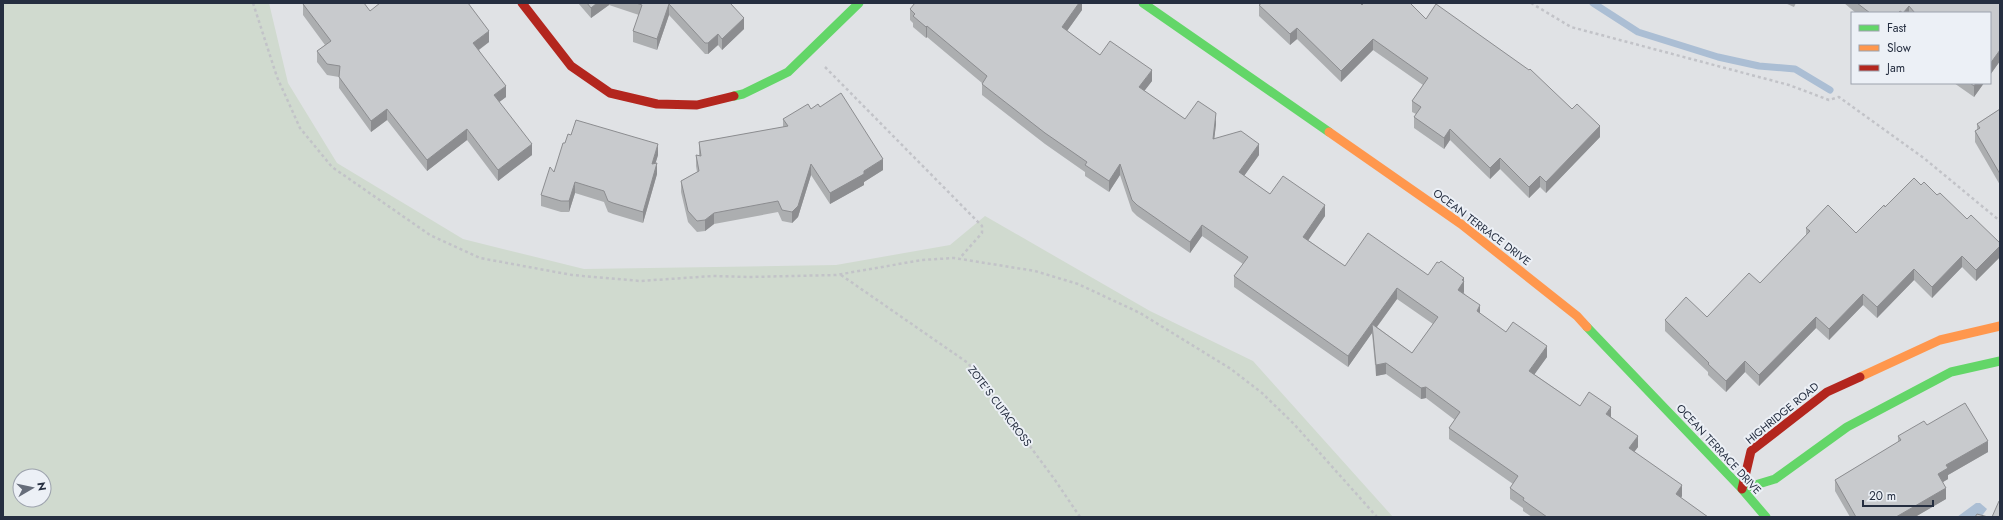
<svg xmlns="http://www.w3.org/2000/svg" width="2003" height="520" viewBox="0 0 2003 520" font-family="Jost,sans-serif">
	<rect width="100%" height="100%" fill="#e0e2e5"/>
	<path fill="#d0dacf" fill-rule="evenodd" d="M3,3H269L288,83L337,163L463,239L584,269L836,265L950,245L985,216L1150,311L1253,361L1393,517H3ZM20,476H44V500H20Z"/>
	<path fill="#abbed4" d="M1976,503H1980L1987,509L1981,517H1957Z"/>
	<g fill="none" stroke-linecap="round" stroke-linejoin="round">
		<path stroke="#abbed4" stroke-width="7" d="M1593,3L1638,32L1718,57L1759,66L1795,69L1830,90"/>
		<path stroke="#c2c3c8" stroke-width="2.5" stroke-dasharray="3 3" stroke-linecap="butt" d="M253,3L277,77L300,128L332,167L430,235L480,258L572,275L640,281L713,276L749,277L836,275L922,260L954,258L1035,271L1078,284L1140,313L1231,369L1262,393L1294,424L1377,517
			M1531,3L1571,27L1789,85L1829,100L1839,97L1925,159L2000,221
			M825,67L982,226V233L959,259
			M841,275L968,363L1055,480L1080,517"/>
		<path stroke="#63d668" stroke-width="9" d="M1143,3L1329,132
			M734,96L743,94L788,72L859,3
			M1587,327L1742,489L1766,517
			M1742,489L1775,479L1847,427L1951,372L2000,361"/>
		<path stroke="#ff974d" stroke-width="9" d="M1329,132L1461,224L1577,316L1587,327
			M1860,377L1940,340L2000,326"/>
		<path stroke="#b3261e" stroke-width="9" d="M522,3L571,66L610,93L657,104L697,105L734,96
			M1742,489L1751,451L1827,392L1860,377"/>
	</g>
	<path fill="#acaeb0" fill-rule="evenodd" d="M578,3H730L744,29L722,50L718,45L708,54H705L669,15L657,50L633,42V31L639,15L609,5L591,18Z
		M1082,3V10L1067,31L1100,55L1152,81L1144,91L1185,119L1216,124L1214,139L1259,155L1244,176L1270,194L1325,216L1308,240L1345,266L1428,275L1464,281V293L1480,314L1506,332L1547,357L1534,374L1580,406L1611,417L1638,447L1634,451L1682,496L1681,498L1708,517H1532L1523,511V508L1510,499V488L1513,484L1449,439V428L1455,420L1426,398L1421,399L1386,374L1376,376L1372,333L1348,367L1234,287V276L1243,264L1202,236L1190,253L1137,216L1132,211L1120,175L1109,192L1085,176V172L1045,144L982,95V83L927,37L926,38L913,27V23L910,20V9ZM1397,299L1433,324L1412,353L1377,327Z
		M1785,3H1796L1794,7Z
		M1844,3H2000V61L1990,75V13H1856Z
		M303,4L370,11L489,42L479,50L506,97L499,102L532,155L498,181L467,140L427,171L387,120L371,132L339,88V77L327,75L317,62V51L325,45L303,15Z
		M1259,5H1362L1426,19L1600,137L1546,193L1540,187L1529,198L1500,169L1490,179L1450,140L1444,149L1414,128V117L1416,114L1412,112V101L1423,85L1373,50L1341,82L1297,39L1290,45L1259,16Z
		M1954,83H1984L1974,97Z
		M820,107L883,170L864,182V185L830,204L811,175L798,217L792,223L782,221L778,212L714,224L705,231L697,232L688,222L681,192V181L697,172L696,166V155L699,156V142L783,127V119L811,109Z
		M2000,109V185L1975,142V131L1977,130V124Z
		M565,143L658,155L655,164L657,174L643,223L613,214L608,212L604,202L575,193L569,212H561L541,206V195L554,172Z
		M1921,185L1937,195L1967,219L2000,243V257L1976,281L1962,267L1932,298L1914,280L1877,318L1863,305L1829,340L1816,328L1759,386L1745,372L1726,392L1708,375V372L1665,331V320L1707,317L1760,283L1806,235V228L1856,233L1885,207Z
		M1927,425L1988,452L1948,475V479L1943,482L1946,499L1915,517H1850L1835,491V480L1898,442V436Z"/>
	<path fill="#8c8d90" d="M597,3H609V5L591,18V8Z
		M1079,3H1082V10L1062,38V27Z
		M669,4V15L657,50V39Z
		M1909,6V13H1903Z
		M744,18V29L722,50V39Z
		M927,26V37L926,38V27Z
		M1297,28V39L1290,45V34Z
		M489,31V42L473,54V43Z
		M718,34V45L708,54V43Z
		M1373,39V50L1341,82V71Z
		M2000,50V61L1990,75V64Z
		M1152,70V81L1139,98V87Z
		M1976,83H1984L1974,97V86Z
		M506,86V97L494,106V95Z
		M387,109V120L371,132V121Z
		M1216,113V124L1213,150V139Z
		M1600,126V137L1546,193V182Z
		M467,129V140L427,171V160Z
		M1450,129V140L1444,149V138Z
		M532,144V155L498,181V170Z
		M658,144V155L652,175V164Z
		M1259,144V155L1239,183V172Z
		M1500,158V169L1490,179V168Z
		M883,159V170L864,182V185L830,204V193Z
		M657,163V174L643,223V212Z
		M811,164V175L798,217L792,223V212Z
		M1120,164V175L1109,192V181Z
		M1540,176V187L1529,198V187Z
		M575,182V193L569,212V201Z
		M1325,205V216L1303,248V237Z
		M714,213V224L705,231V220Z
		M1202,225V236L1190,253V242Z
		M2000,246V257L1976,281V270Z
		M1962,256V267L1932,298V287Z
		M1914,269V280L1877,318V307Z
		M1464,278V292L1458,301V290L1462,280Z
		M1397,288V299L1373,332L1372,324V333L1348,367V356Z
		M1863,294V305L1829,340V329Z
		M1480,305V316L1477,311Z
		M1816,317V328L1759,386V375Z
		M1547,346V357L1529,382V371Z
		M1745,361V372L1726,392V381Z
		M1386,363V374L1376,376V365Z
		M1426,387V398L1421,399V388Z
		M1611,407V418L1606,414Z
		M1638,436V447L1629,459V448Z
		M1988,441V452L1948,475V479L1938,485V474L1946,465Z
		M1682,485V496L1676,505V494Z
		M1946,488V499L1915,517H1896Z"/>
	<path fill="#c8cacd" stroke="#8c8d90" d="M304,3H364L370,11L380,3H468L489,31L473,43L506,86L494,95L532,144L498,170L467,129L427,160L387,109L371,121L339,77L340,66L327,64L317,51L331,41L303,4Z
		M587,3H597L591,8Z
		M636,3H730L744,18L722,39L718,34L708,43H705L669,4L657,39L633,31L642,5Z
		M915,3H1079L1062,27L1100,55L1110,41L1152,70L1139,87L1185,119L1198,101L1216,113L1213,139L1241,131L1259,144L1239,172L1270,194L1283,176L1325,205L1303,237L1345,266L1368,233L1428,275L1437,262L1439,263L1441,261L1464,278L1462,280L1464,281L1458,290L1480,305L1477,311L1506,332L1513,322L1547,346L1529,371L1580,406L1589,392L1611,407L1606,414L1638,436L1629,448L1682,485L1676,494L1708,517H1547L1523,500L1524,498L1510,488L1518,476L1449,428L1460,412L1426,387L1421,388L1386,363L1376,365L1372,324L1412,353L1438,317L1397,288L1348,356L1234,276L1248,257L1202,225L1190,242L1137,205L1132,200L1120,164L1109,181L1085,165L1087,162L1045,133L982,84L987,76L927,26L926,27L913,16L915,14L910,9Z
		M1262,3H1360L1362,5L1364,3H1410L1426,19L1436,4L1529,70L1530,69L1572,109L1577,104L1600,126L1546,182L1540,176L1529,187L1500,158L1490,168L1450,129L1444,138L1414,117L1421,107L1412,101L1428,78L1373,39L1341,71L1297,28L1290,34L1259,5Z
		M1857,3H2000V50L1990,64V13H1915L1909,6L1903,13L1900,11L1898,13H1870Z
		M1970,83H1976L1974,86Z
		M841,93L883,159L864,171V174L830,193L811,164L798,206L792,212L782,210L778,201L714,213L705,220L697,221L688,211L681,181L699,171L696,155L701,156L699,142L788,126L783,119L808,104L811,109L818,104L820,107Z
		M2000,109V174L1975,131L1980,128L1977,124Z
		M576,120L658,144L652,164L657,163L643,212L613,203L608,201L604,191L575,182L569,201H561L541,195L550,167L554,172L563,143H565L568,134L571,135Z
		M1914,178L1921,185L1924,182L1937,195L1940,193L1967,219L1971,215L2000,243V246L1976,270L1962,256L1932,287L1914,269L1877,307L1863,294L1829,329L1816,317L1759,375L1745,361L1726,381L1708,364L1709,363L1665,320L1686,297L1707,317L1749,273L1760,283L1810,231L1806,228L1828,205L1856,233L1884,205L1885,207Z
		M1965,403L1988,441L1946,465L1948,468L1938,474L1946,488L1896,517H1856L1835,480L1901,440L1898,436L1924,421L1927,425Z
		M1999,501H2000V517H1992Z
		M1977,514L1988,517H1975Z"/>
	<g text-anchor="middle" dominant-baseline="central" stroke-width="4" stroke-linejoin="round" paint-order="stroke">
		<g font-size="11" fill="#252e40" stroke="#ecf0f6">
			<text transform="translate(1482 227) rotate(37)">OCEAN TERRACE DRIVE</text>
			<text transform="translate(1000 406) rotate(53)">ZOTE'S CUTACROSS</text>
			<text transform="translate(1782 413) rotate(-39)">HIGHRIDGE ROAD</text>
			<text transform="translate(1719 449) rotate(47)">OCEAN TERRACE DRIVE</text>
		</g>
	</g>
	<rect width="2003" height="520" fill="none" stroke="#252e40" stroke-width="8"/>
	<rect x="1851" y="12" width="140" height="72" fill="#ecf0f6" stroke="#9ca2ad"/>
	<rect x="1859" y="25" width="20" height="6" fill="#63d668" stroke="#9ca2ad"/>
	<text x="1887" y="32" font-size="12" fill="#252e40">Fast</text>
	<rect x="1859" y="45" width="20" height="6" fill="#ff974d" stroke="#9ca2ad"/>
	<text x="1887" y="52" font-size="12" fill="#252e40">Slow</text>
	<rect x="1859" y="65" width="20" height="6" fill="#b3261e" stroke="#9ca2ad"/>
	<text x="1887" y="72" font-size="12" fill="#252e40">Jam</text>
	<g transform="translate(32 488) rotate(81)"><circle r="19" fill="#ecf0f6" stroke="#9ca2ad"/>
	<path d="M0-3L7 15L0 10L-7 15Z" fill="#666d7a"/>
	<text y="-6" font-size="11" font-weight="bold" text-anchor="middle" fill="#252e40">N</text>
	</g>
	<path d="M1863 500v6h70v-6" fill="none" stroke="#252e40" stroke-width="2"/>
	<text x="1869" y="500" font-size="12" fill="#252e40" stroke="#ecf0f6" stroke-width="3" paint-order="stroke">20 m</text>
</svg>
